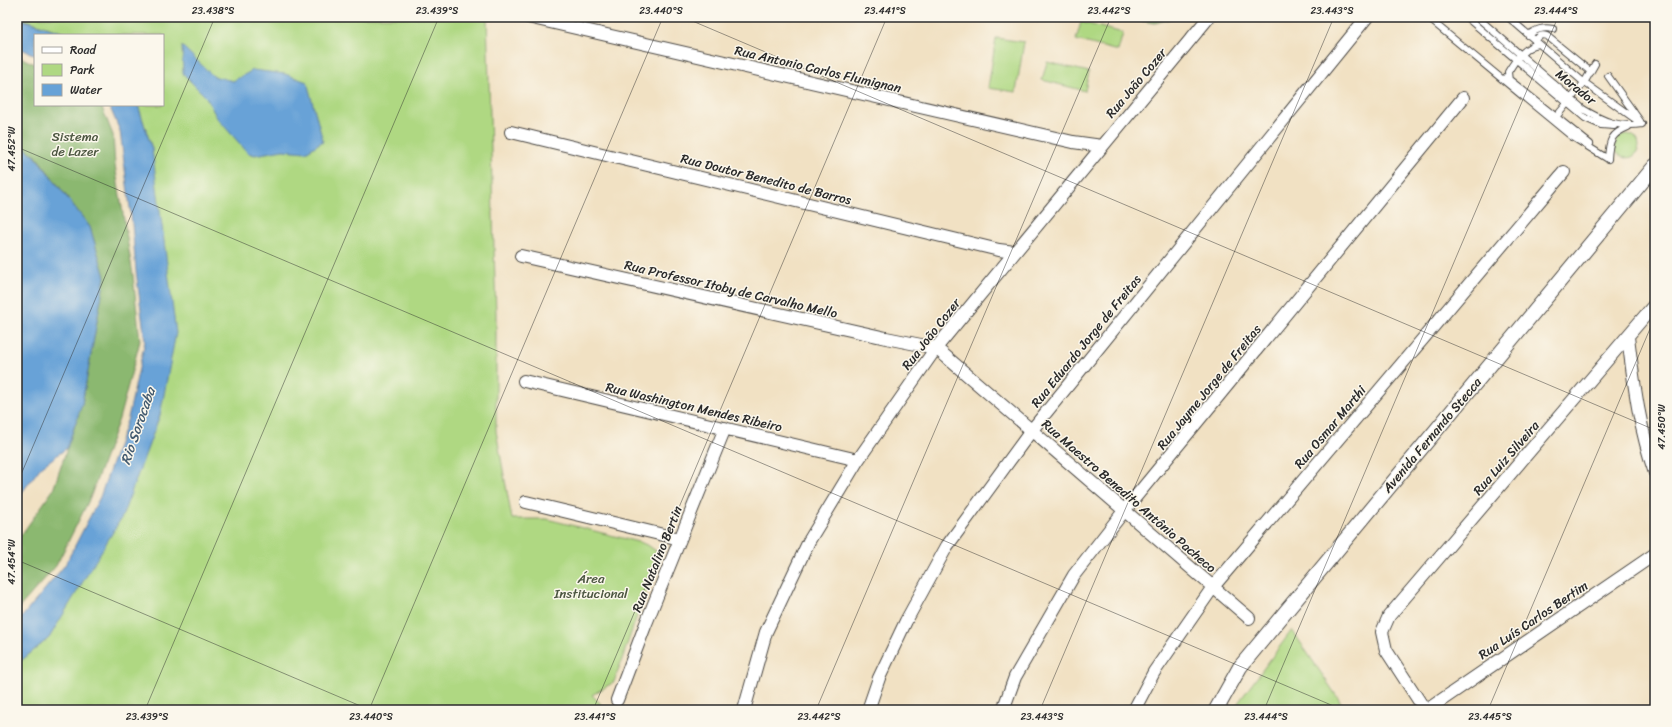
<svg xmlns="http://www.w3.org/2000/svg" width="1672" height="727" viewBox="0 0 1672 727" font-family="Sriracha,sans-serif">
	<rect width="100%" height="100%" fill="#fbf7ec"/>
	<filter id="ink" filterUnits="userSpaceOnUse"><feTurbulence type="fractalNoise" baseFrequency=".025" numOctaves="2"/><feDisplacementMap in="SourceGraphic" scale="8" xChannelSelector="R" yChannelSelector="G"/><feConvolveMatrix kernelMatrix="1 2 1 2 8 2 1 2 1" color-interpolation-filters="sRGB"/></filter>
	<filter id="wash" filterUnits="userSpaceOnUse"><feTurbulence type="fractalNoise" baseFrequency=".012" numOctaves="4" result="noise"/><feDisplacementMap in="SourceGraphic" scale="16" xChannelSelector="R" yChannelSelector="G"/><feGaussianBlur stdDeviation="0.9" result="paint"/><feColorMatrix in="noise" values="0 0 0 0 0 0 0 0 0 0 0 0 0 0 0 0 0 1.4 0 .05"/><feComposite in="paint" operator="in"/></filter>
	<g filter="url(#wash)">
		<rect width="100%" height="100%" fill="#f1e1c3"/>
		<path fill="#afd882" stroke="#6d8256" d="M17,17H487L496,314V431L512,519H547L642,543L649,546L656,551V561L614,682L592,695L607,710H17V664L49,638L160,415L152,149L138,105H163V35H70Z
			M1081,22L1123,33L1118,51L1076,40Z
			M996,38L1024,42L1016,92L988,88Z
			M1047,62L1089,72L1085,91L1042,80Z
			M1615 146a12 12 0 1 1 24 0a12 12 0 1 1-24 0Z
			M1292,630L1346,710H1235L1238,703Z"/>
		<path fill="#8bb870" stroke="#5b724e" d="M1120,17H1176L1155,23Z
			M17,56L35,64V105H101L113,135L115,165L133,275L140,341L119,419L90,498L56,566L17,610V541L53,490L82,404L105,277L90,227L36,156L17,142Z"/>
		<path fill="#67a2d7" stroke="#496681" d="M17,18L70,35H35V55L17,47Z
			M182,46L213,76L233,81L253,70L285,74L307,82L323,141L306,152L283,150L255,155L248,153L217,118L206,97L183,74Z
			M109,105H138L152,149L176,333L160,415L122,517L49,638L17,664V623L65,565L100,497L128,418L145,341L136,271L132,223L120,131Z
			M17,142L35,156L90,227L105,277L82,404L67,448L41,467L17,499Z"/>
	</g>
	<g filter="url(#ink)">
		<g fill="none" stroke-linecap="round" stroke-linejoin="round">
			<g stroke="#494642" stroke-width="8">
				<path id="service" d="M1427,17L1571,136L1608,159
					M1466,17L1585,118L1601,125L1614,126
					M1477,17L1583,109C1603,121 1618,128 1642,124
					M1508,17L1581,80L1642,124
					M1528,35C1537,29 1543,27 1553,29
					M1535,41C1539,36 1541,34 1547,36L1591,72
					M1608,76L1640,121
					M1506,77L1590,144
					M1509,81L1508,72C1514,62 1526,45 1539,44
					M1556,117L1584,83L1595,64
					M1608,159C1609,140 1611,134 1628,127"/>
			</g>
			<g stroke="#494642" stroke-width="14">
				<path id="minor" d="M528,17L1073,142L1102,146
					M511,132L999,250L1015,252
					M521,256L886,338L936,348L1249,618
					M1628,337C1634,384 1639,428 1655,473
					M524,381L858,460
					M526,502L680,539
					M617,700L645,626L725,428
					M744,710L766,632L809,541L858,460L936,348L1209,17
					M868,710L879,678L906,621L947,546L1031,431L1367,17
					M1003,710L1015,677L1074,575L1124,511L1463,98
					M1134,710L1154,672L1213,587L1564,172
					M1425,710L1386,650L1382,632L1389,616L1655,304
					M1427,710L1655,554"/>
			</g>
			<g stroke="#494642" stroke-width="16">
				<path id="tertiary" d="M1216,710L1240,667L1655,166"/>
			</g>
			<use href="#service" stroke="#fff" stroke-width="6"/>
			<use href="#minor" stroke="#fff" stroke-width="12"/>
			<use href="#tertiary" stroke="#fff" stroke-width="14"/>
		</g>
	</g>
	<path fill="none" stroke="#2b2b2b" stroke-width="1" stroke-opacity="0.45" d="M683,17L1655,430M17,147L1343,710M17,484L215,17M17,560L370,710M145,710L439,17M369,710L663,17M593,710L887,17M816,710L1111,17M1040,710L1334,17M1264,710L1558,17M1488,710L1655,317"/>
	<g text-anchor="middle" dominant-baseline="central" stroke-width="3" stroke-linejoin="round" paint-order="stroke">
		<g font-size="13" fill="#2b2b2b" stroke="#fbf7ec">
			<text transform="translate(818 69) rotate(13)">Rua Antonio Carlos Flumignan</text>
			<text transform="translate(1136 83) rotate(-50)">Rua João Cozer</text>
			<text transform="translate(1576 87) rotate(39)">Morador</text>
			<text transform="translate(766 179) rotate(14)">Rua Doutor Benedito de Barros</text>
			<text transform="translate(731 289) rotate(13)">Rua Professor Itoby de Carvalho Mello</text>
			<text transform="translate(931 334) rotate(-52)">Rua João Cozer</text>
			<text transform="translate(1086 341) rotate(-51)">Rua Eduardo Jorge de Freitas</text>
			<text transform="translate(1209 387) rotate(-51)">Rua Jayme Jorge de Freitas</text>
			<text transform="translate(694 407) rotate(13)">Rua Washington Mendes Ribeiro</text>
			<text transform="translate(1330 427) rotate(-50)">Rua Osmar Marthi</text>
			<text transform="translate(1432 435) rotate(-50)">Avenida Fernando Stecca</text>
			<text transform="translate(1506 458) rotate(-49)">Rua Luiz Silveira</text>
			<text transform="translate(1129 496) rotate(41)">Rua Maestro Benedito Antônio Pacheco</text>
			<text transform="translate(657 559) rotate(-68)">Rua Natalino Bertin</text>
			<text transform="translate(1533 620) rotate(-34)">Rua Luís Carlos Bertim</text>
		</g>
		<g font-size="13" fill="#4c5641" stroke="#fbf7ec">
			<text x="75" y="136">Sistema<tspan x="75" dy="15">de Lazer</tspan></text>
			<text x="591" y="578">Área<tspan x="591" dy="15">Institucional</tspan></text>
		</g>
		<g font-size="14" font-style="italic" fill="#435b70" stroke="#fbf7ec">
			<text transform="translate(138 426) rotate(-71)">Rio Sorocaba</text>
		</g>
	</g>
	<rect width="1672" height="727" fill="none" stroke="#fbf7ec" stroke-width="44"/>
	<rect x="34" y="34" width="130" height="72" fill="#fbf7ec" stroke="#a8a59f"/>
	<rect x="42" y="47" width="20" height="6" fill="#ffffff" stroke="#a8a59f"/>
	<text x="70" y="54" font-size="12" fill="#2b2b2b">Road</text>
	<rect x="42" y="64" width="20" height="12" fill="#afd882" stroke="#a8a59f"/>
	<text x="70" y="74" font-size="12" fill="#2b2b2b">Park</text>
	<rect x="42" y="84" width="20" height="12" fill="#67a2d7" stroke="#a8a59f"/>
	<text x="70" y="94" font-size="12" fill="#2b2b2b">Water</text>
	<rect x="22" y="22" width="1628" height="683" fill="none" stroke="#2b2b2b" stroke-width="1.5"/>
	<g font-size="10" text-anchor="middle" fill="#2b2b2b">
		<text x="213" y="14">23.438°S</text>
		<text x="437" y="14">23.439°S</text>
		<text x="661" y="14">23.440°S</text>
		<text x="885" y="14">23.441°S</text>
		<text x="1109" y="14">23.442°S</text>
		<text x="1332" y="14">23.443°S</text>
		<text x="1556" y="14">23.444°S</text>
		<text transform="translate(11 149) rotate(-90)" y="4">47.452°W</text>
		<text transform="translate(1661 427) rotate(-90)" y="4">47.450°W</text>
		<text transform="translate(11 562) rotate(-90)" y="4">47.454°W</text>
		<text x="147" y="720">23.439°S</text>
		<text x="371" y="720">23.440°S</text>
		<text x="595" y="720">23.441°S</text>
		<text x="819" y="720">23.442°S</text>
		<text x="1042" y="720">23.443°S</text>
		<text x="1266" y="720">23.444°S</text>
		<text x="1490" y="720">23.445°S</text>
	</g>
</svg>
